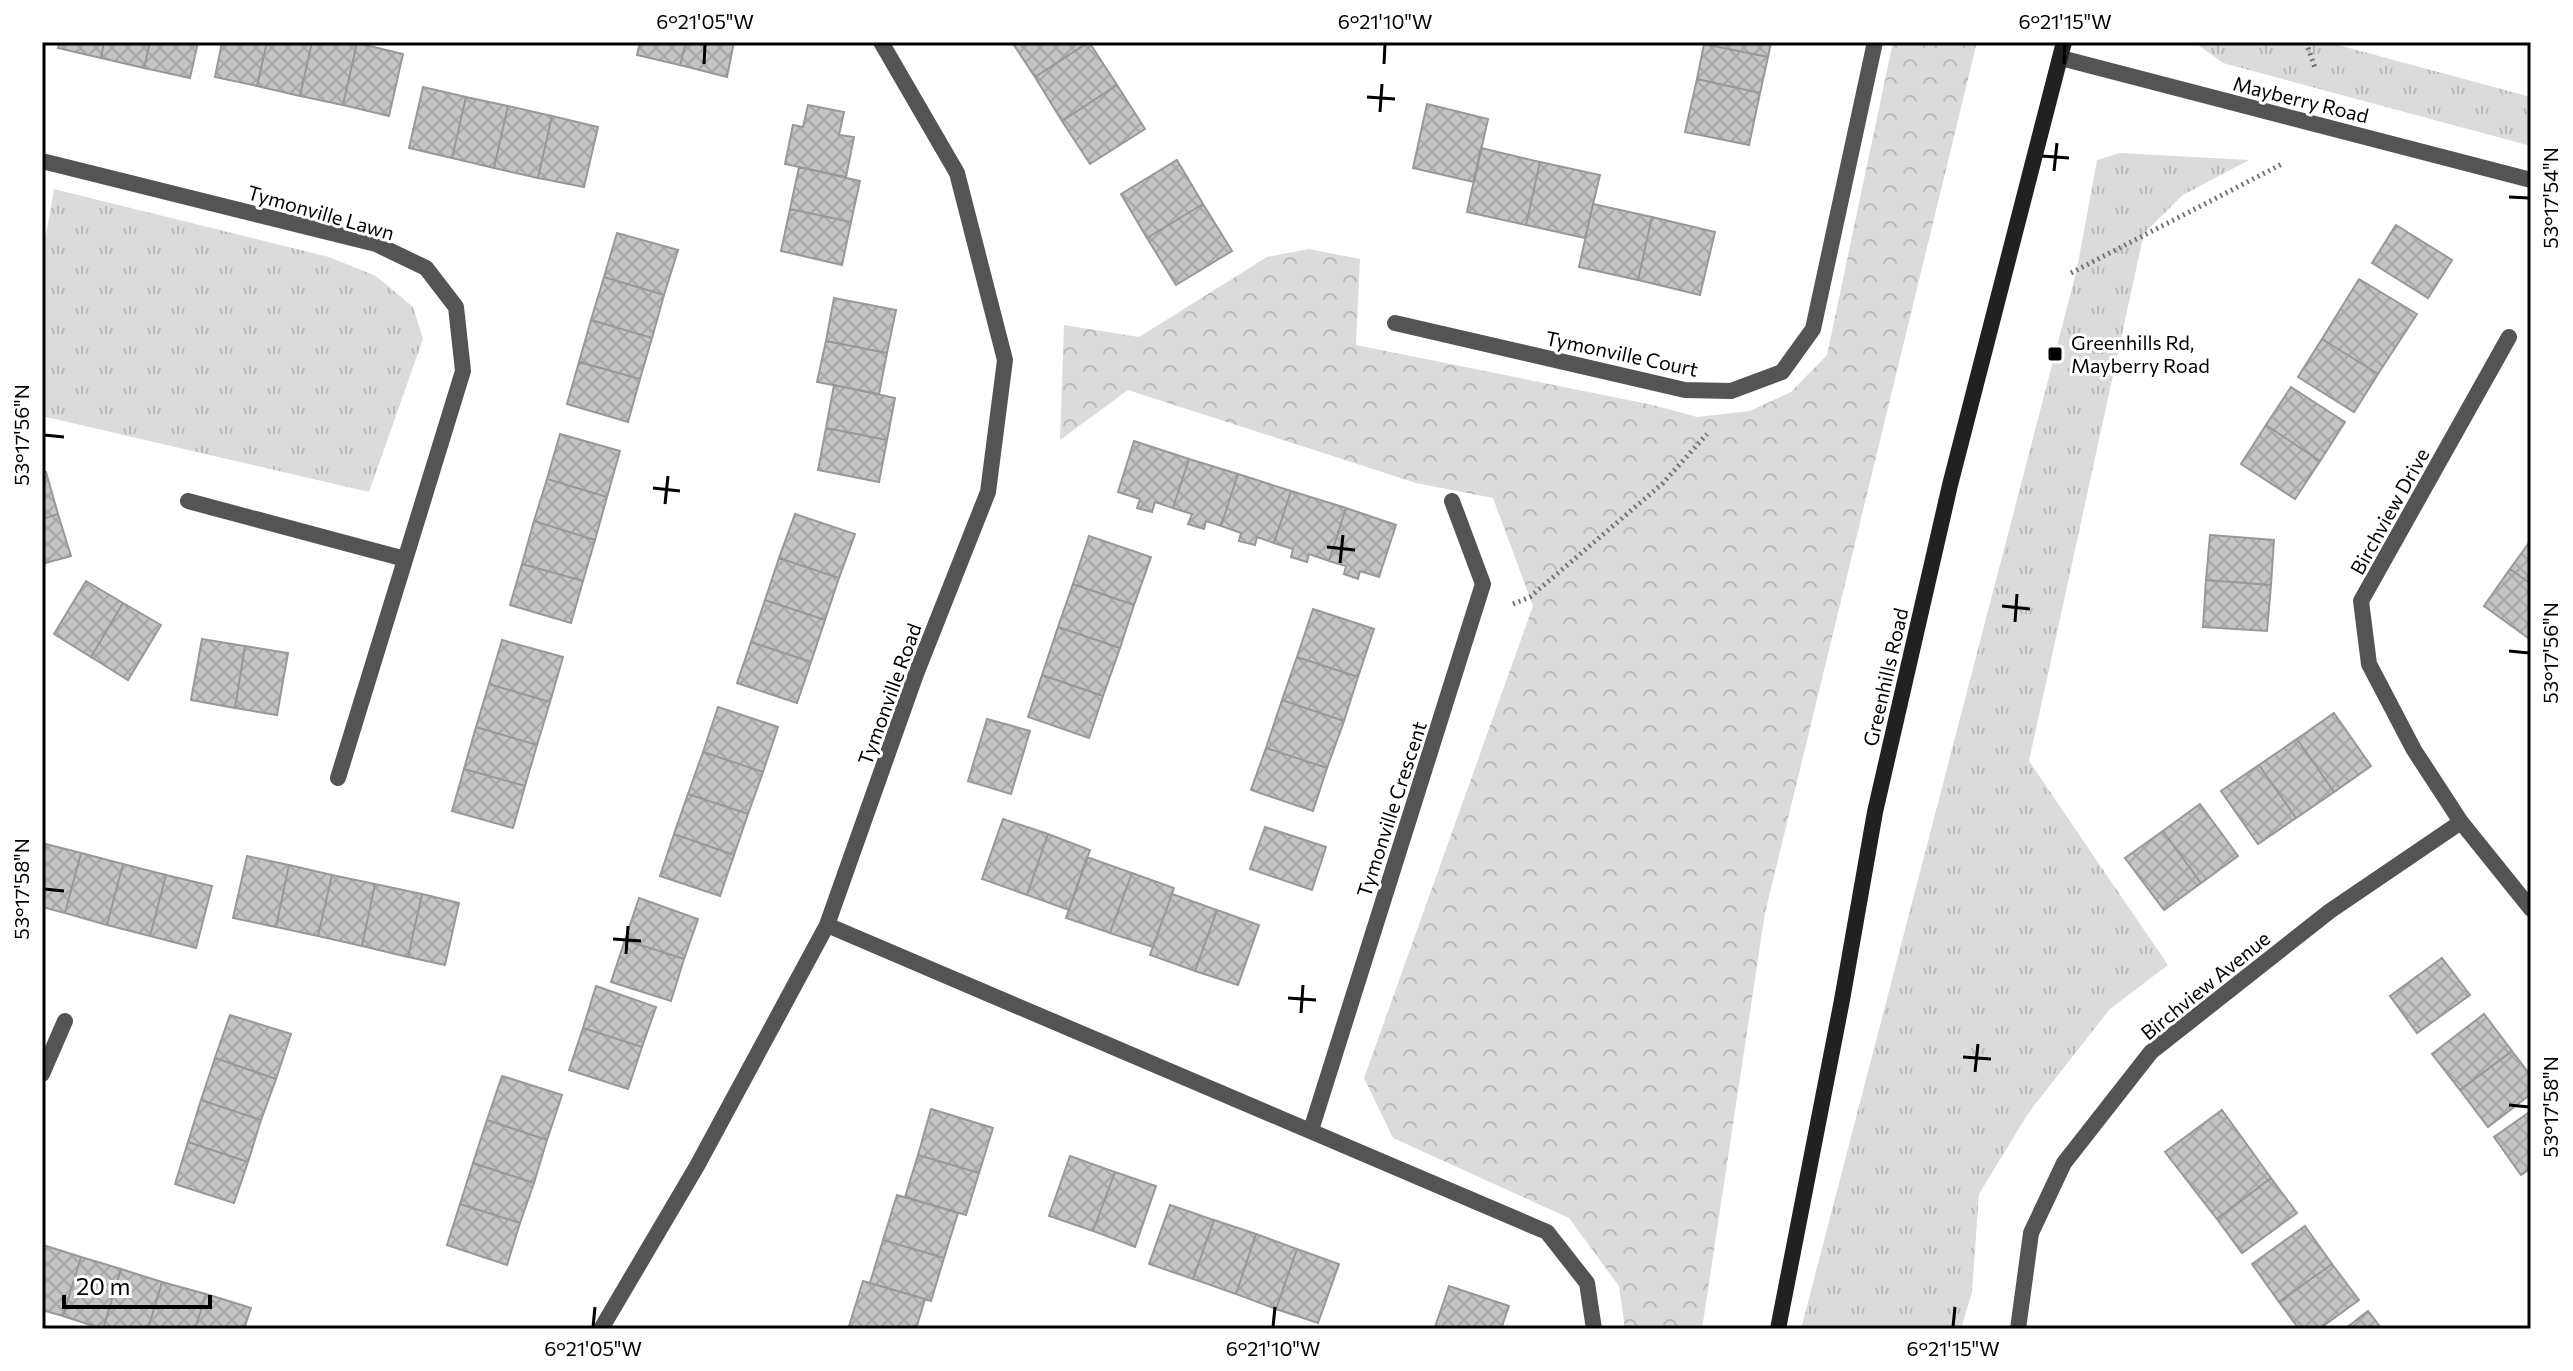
<svg xmlns="http://www.w3.org/2000/svg" width="2573" height="1371" viewBox="0 0 2573 1371" font-family="Commissioner,sans-serif">
	<defs>
		<pattern id="grass-tufts" width="24" height="20" patternUnits="userSpaceOnUse" patternTransform="scale(2)"><rect width="24" height="20" fill="#dbdbdb"/><path d="M3 7l-1-3M5 7V3M7 7l1-3M15 17l-1-3M17 17v-4M19 17l1-3" fill="none" stroke="#bababa"/></pattern>
		<pattern id="park-crowns" width="20" height="18" patternUnits="userSpaceOnUse" patternTransform="scale(2)"><rect width="20" height="18" fill="#dbdbdb"/><path d="M2 6a3 3 0 1 1 6 0M12 15a3 3 0 1 1 6 0" fill="none" stroke="#bababa"/></pattern>
		<pattern id="building-cross-hatch" width="8" height="8" patternUnits="userSpaceOnUse" patternTransform="scale(2)"><rect width="8" height="8" fill="#c4c4c4"/><path d="M0 0l8 8M0 8l8-8" fill="none" stroke="#a7a7a7"/></pattern>
	</defs>
	<rect width="100%" height="100%" fill="#fff"/>
	<path fill="url(#grass-tufts)" d="M2194,42H2327L2531,97V146L2223,63Z
		M2120,153L2249,160L2183,195L2144,233L2029,761L2168,965L2110,1009L2029,1112L1979,1194L1972,1292L1961,1329H1801L2077,269L2097,160Z
		M54,189L329,257L376,276L413,307L423,339L369,492L42,416V258Z"/>
	<path fill="url(#park-crowns)" d="M1893,42H1977L1765,913L1702,1329H1625L1619,1286L1569,1218L1393,1138L1364,1078L1533,606L1493,498L1416,483L1128,390L1060,440L1064,325L1139,337L1267,257L1309,249L1360,259L1356,345L1653,405L1697,417L1750,411L1791,392L1827,355Z"/>
	<path fill="url(#building-cross-hatch)" stroke="#989898" stroke-width="2" d="M60,42H104L101,58L58,48Z
		M104,42H150L144,68L101,58Z
		M150,42H198L190,78L144,68Z
		M222,42H267L257,86L215,77Z
		M267,42H312L300,96L257,86Z
		M312,42L357,43L343,105L300,96Z
		M640,42H686L680,65L637,55Z
		M686,42H734L727,77L680,65Z
		M1012,42H1089L1035,77Z
		M1089,42L1117,85L1062,121L1035,77Z
		M1704,42H1771L1768,57L1704,44Z
		M357,43L403,54L389,116L343,105Z
		M1704,44L1768,57L1760,93L1697,79Z
		M1697,79L1760,93L1749,145L1685,132Z
		M1117,85L1145,129L1090,164L1062,121Z
		M423,87L466,97L452,158L409,148Z
		M466,97L508,106L494,168L452,158Z
		M1427,104L1488,119L1474,182L1413,168Z
		M808,105L844,112L839,135L854,137L846,177L785,164L793,125L803,127Z
		M508,106L552,116L538,178L494,168Z
		M552,116L598,127L584,187L538,178Z
		M1481,148L1540,162L1526,225L1467,212Z
		M1177,160L1203,204L1147,238L1121,194Z
		M1540,162L1600,175L1585,238L1526,225Z
		M799,167L860,181L851,222L790,209Z
		M1203,204L1232,251L1176,285L1147,238Z
		M1593,204L1652,217L1638,280L1579,267Z
		M790,209L851,222L842,265L781,251Z
		M1652,217L1715,232L1700,295L1638,280Z
		M2396,225L2452,260L2428,298L2372,263Z
		M617,233L678,250L664,295L604,277Z
		M604,277L664,295L652,338L591,320Z
		M2359,279L2417,314L2378,374L2322,339Z
		M834,298L896,310L887,353L826,341Z
		M591,320L652,338L640,379L579,362Z
		M2322,339L2378,374L2354,412L2298,377Z
		M826,341L887,353L879,394L817,382Z
		M579,362L640,379L628,422L567,404Z
		M834,385L895,398L887,440L826,428Z
		M2291,387L2345,422L2320,461L2266,425Z
		M2266,425L2320,461L2295,499L2241,464Z
		M826,428L887,440L879,482L818,470Z
		M560,434L620,451L607,497L547,479Z
		M1134,441L1189,459L1173,508L1155,502L1152,512L1137,508L1140,499L1118,492Z
		M1189,459L1238,474L1221,526L1206,521L1204,529L1188,524L1192,514L1173,508Z
		M46,472L58,514L42,519V473Z
		M1238,474L1291,491L1274,543L1257,537L1255,545L1239,541L1241,533L1221,526Z
		M547,479L607,497L595,540L534,521Z
		M1291,491L1346,508L1329,561L1309,554L1307,562L1291,557L1293,549L1274,543Z
		M1346,508L1396,525L1379,577L1360,571L1358,579L1344,574L1346,566L1329,561Z
		M58,514L71,556L42,564V519Z
		M795,514L855,534L839,578L779,558Z
		M534,521L595,540L583,581L522,564Z
		M2210,535L2274,540L2271,585L2206,580Z
		M1089,536L1151,557L1134,605L1073,584Z
		M2531,540V584L2510,569Z
		M779,558L839,578L825,620L765,600Z
		M522,564L583,581L571,623L510,605Z
		M2510,569L2531,584V640L2484,606Z
		M2206,580L2271,585L2267,631L2203,627Z
		M86,581L123,603L91,657L54,634Z
		M1073,584L1134,605L1120,648L1058,627Z
		M765,600L825,620L811,662L751,642Z
		M123,603L161,625L128,680L91,657Z
		M1313,609L1374,629L1358,677L1297,657Z
		M1058,627L1120,648L1103,696L1042,675Z
		M202,639L245,646L235,708L191,700Z
		M502,640L563,657L550,702L489,684Z
		M751,642L811,662L797,703L737,683Z
		M245,646L288,653L277,715L235,708Z
		M1297,657L1358,677L1344,721L1282,700Z
		M1042,675L1103,696L1089,738L1028,717Z
		M489,684L550,702L537,745L476,727Z
		M1282,700L1344,721L1327,768L1266,748Z
		M718,707L778,727L763,772L703,752Z
		M2334,713L2371,766L2334,792L2297,739Z
		M987,719L1030,731L1011,794L968,781Z
		M476,727L537,745L525,786L464,769Z
		M2297,739L2334,792L2296,818L2259,765Z
		M1266,748L1327,768L1313,811L1251,790Z
		M703,752L763,772L748,814L688,794Z
		M2259,765L2296,818L2258,844L2221,791Z
		M464,769L525,786L513,828L452,811Z
		M688,794L748,814L734,855L674,834Z
		M2200,804L2238,856L2201,883L2163,831Z
		M1003,819L1048,834L1027,895L982,879Z
		M1265,827L1326,847L1312,890L1250,869Z
		M2163,831L2201,883L2164,910L2125,858Z
		M674,834L734,855L720,896L660,876Z
		M1048,834L1090,850L1069,910L1027,895Z
		M42,843L81,853L65,913L42,907Z
		M81,853L123,864L107,925L65,913Z
		M247,856L289,865L276,927L233,918Z
		M1087,857L1132,873L1110,933L1066,918Z
		M123,864L166,875L150,936L107,925Z
		M289,865L332,875L318,936L276,927Z
		M1132,873L1174,888L1153,947L1110,933Z
		M166,875L212,886L196,948L150,936Z
		M332,875L375,884L362,946L318,936Z
		M375,884L422,894L408,957L362,946Z
		M422,894L459,903L445,965L408,957Z
		M1172,894L1217,910L1195,971L1150,955Z
		M639,898L698,919L684,959L625,940Z
		M1217,910L1259,925L1238,985L1195,971Z
		M625,940L684,959L671,1001L611,982Z
		M2442,958L2470,995L2417,1033L2390,996Z
		M596,986L656,1007L642,1047L583,1028Z
		M2484,1014L2512,1051L2460,1090L2432,1054Z
		M230,1015L291,1034L276,1079L215,1058Z
		M583,1028L642,1047L628,1089L569,1070Z
		M2512,1051L2531,1076V1094L2488,1127L2460,1090Z
		M215,1058L276,1079L261,1120L201,1100Z
		M502,1076L562,1095L547,1140L487,1120Z
		M201,1100L261,1120L248,1162L188,1142Z
		M931,1109L993,1128L979,1173L918,1155Z
		M2222,1110L2271,1178L2217,1219L2165,1152Z
		M2531,1111V1168L2521,1175L2494,1137Z
		M487,1120L547,1140L534,1183L473,1163Z
		M188,1142L248,1162L234,1203L175,1184Z
		M918,1155L979,1173L966,1215L905,1197Z
		M1070,1156L1115,1172L1093,1231L1049,1216Z
		M473,1163L534,1183L520,1223L460,1204Z
		M1115,1172L1156,1186L1135,1247L1093,1231Z
		M2271,1178L2297,1213L2242,1253L2217,1219Z
		M897,1195L958,1213L944,1258L883,1240Z
		M460,1204L520,1223L507,1265L447,1245Z
		M1170,1205L1214,1220L1193,1279L1149,1264Z
		M1214,1220L1256,1234L1236,1294L1193,1279Z
		M2305,1226L2332,1264L2279,1302L2252,1264Z
		M1256,1234L1297,1249L1276,1309L1236,1294Z
		M883,1240L944,1258L931,1301L870,1283Z
		M43,1245L81,1257L63,1316L42,1310Z
		M1297,1249L1339,1264L1318,1323L1276,1309Z
		M81,1257L121,1269L103,1329L63,1316Z
		M2332,1264L2359,1300L2319,1329H2299L2279,1302Z
		M121,1269L162,1282L148,1329H103Z
		M863,1281L925,1299L916,1329H859L849,1326Z
		M162,1282L206,1294L195,1329H148Z
		M1449,1286L1509,1306L1501,1329H1441L1435,1327Z
		M206,1294L251,1308L244,1329H195Z
		M2368,1311L2382,1329H2345Z"/>
	<g fill="none" stroke-linecap="round" stroke-linejoin="round">
		<path stroke="#767676" stroke-width="5" stroke-dasharray="2 4" stroke-linecap="butt" d="M2306,42L2315,68
			M2071,273L2284,163
			M1513,604L1530,597L1662,484L1707,434"/>
		<path stroke="#545454" stroke-width="16" d="M42,161L376,244L426,268L456,307L463,371L338,778
			M1395,323L1685,390L1731,391L1782,372L1813,329L1875,42
			M2509,337L2361,601L2369,664L2414,750L2461,822L2531,909
			M188,501L405,559
			M827,925L1547,1232L1587,1283L1594,1329
			M42,1074L65,1021
			M1311,1130L1483,584L1452,501
			M601,1329L697,1166L827,925L916,674L988,492L1005,360L957,173L881,42
			M2018,1329L2031,1233L2064,1163L2151,1052L2330,911L2461,822"/>
		<path stroke="#545454" stroke-width="16" d="M2061,58L2531,180"/>
		<path stroke="#212121" stroke-width="16" d="M1778,1329L1842,1000L1875,812L1950,485L2064,42"/>
	</g>
	<path fill="none" stroke="#000" stroke-width="3" d="M704,64L705,44M1384,64L1385,44M2064,64L2065,44M1367,97L1395,99M1380,112L1382,84M2042,156L2069,158M2054,171L2057,143M2509,197L2529,198M44,435L64,437M653,488L680,491M665,504L668,476M1327,547L1355,550M1340,563L1343,535M2002,606L2030,609M2015,622L2017,594M2509,651L2529,653M44,889L64,891M613,939L641,941M626,954L628,926M1288,998L1316,1000M1301,1013L1303,985M1963,1057L1991,1059M1975,1072L1978,1044M2509,1105L2529,1107M593,1327L595,1307M1273,1327L1275,1307M1953,1327L1955,1307"/>
	<rect fill="#000" stroke="#fff" stroke-width="3" x="2047" y="346" width="16" height="16" rx="4"/>
	<g text-anchor="middle" dominant-baseline="central" stroke-width="6" stroke-linejoin="round" paint-order="stroke">
		<g font-size="20" fill="#000" stroke="#fff">
			<text transform="translate(2301 99) rotate(14)">Mayberry Road</text>
			<text transform="translate(321 212) rotate(16)">Tymonville Lawn</text>
			<text transform="translate(1622 353) rotate(12)">Tymonville Court</text>
			<text transform="translate(2389 511) rotate(-61)">Birchview Drive</text>
			<text transform="translate(1885 677) rotate(-77)">Greenhills Road</text>
			<text transform="translate(889 694) rotate(-70)">Tymonville Road</text>
			<text transform="translate(1391 809) rotate(-72)">Tymonville Crescent</text>
			<text transform="translate(2205 985) rotate(-39)">Birchview Avenue</text>
		</g>
		<g font-size="20" fill="#000" stroke="#fff" text-anchor="start">
			<text x="2071" y="342">Greenhills Rd,<tspan x="2071" dy="23">Mayberry Road</tspan></text>
		</g>
	</g>
	<rect width="2573" height="1371" fill="none" stroke="#ffffff" stroke-width="88"/>
	<path d="M64 1295v12h146v-12" fill="none" stroke="#000000" stroke-width="4"/>
	<text x="76" y="1295" font-size="24" fill="#000000" stroke="#ffffff" stroke-width="6" paint-order="stroke">20 m</text>
	<rect x="44" y="44" width="2485" height="1283" fill="none" stroke="#000" stroke-width="3"/>
	<g font-size="20" text-anchor="middle" fill="#000">
		<text x="705" y="29">6°21'05"W</text>
		<text x="1385" y="29">6°21'10"W</text>
		<text x="2065" y="29">6°21'15"W</text>
		<text transform="translate(2551 198) rotate(-90)" y="7">53°17'54"N</text>
		<text transform="translate(22 435) rotate(-90)" y="7">53°17'56"N</text>
		<text transform="translate(2551 653) rotate(-90)" y="7">53°17'56"N</text>
		<text transform="translate(22 889) rotate(-90)" y="7">53°17'58"N</text>
		<text transform="translate(2551 1107) rotate(-90)" y="7">53°17'58"N</text>
		<text x="593" y="1356">6°21'05"W</text>
		<text x="1273" y="1356">6°21'10"W</text>
		<text x="1953" y="1356">6°21'15"W</text>
	</g>
</svg>
